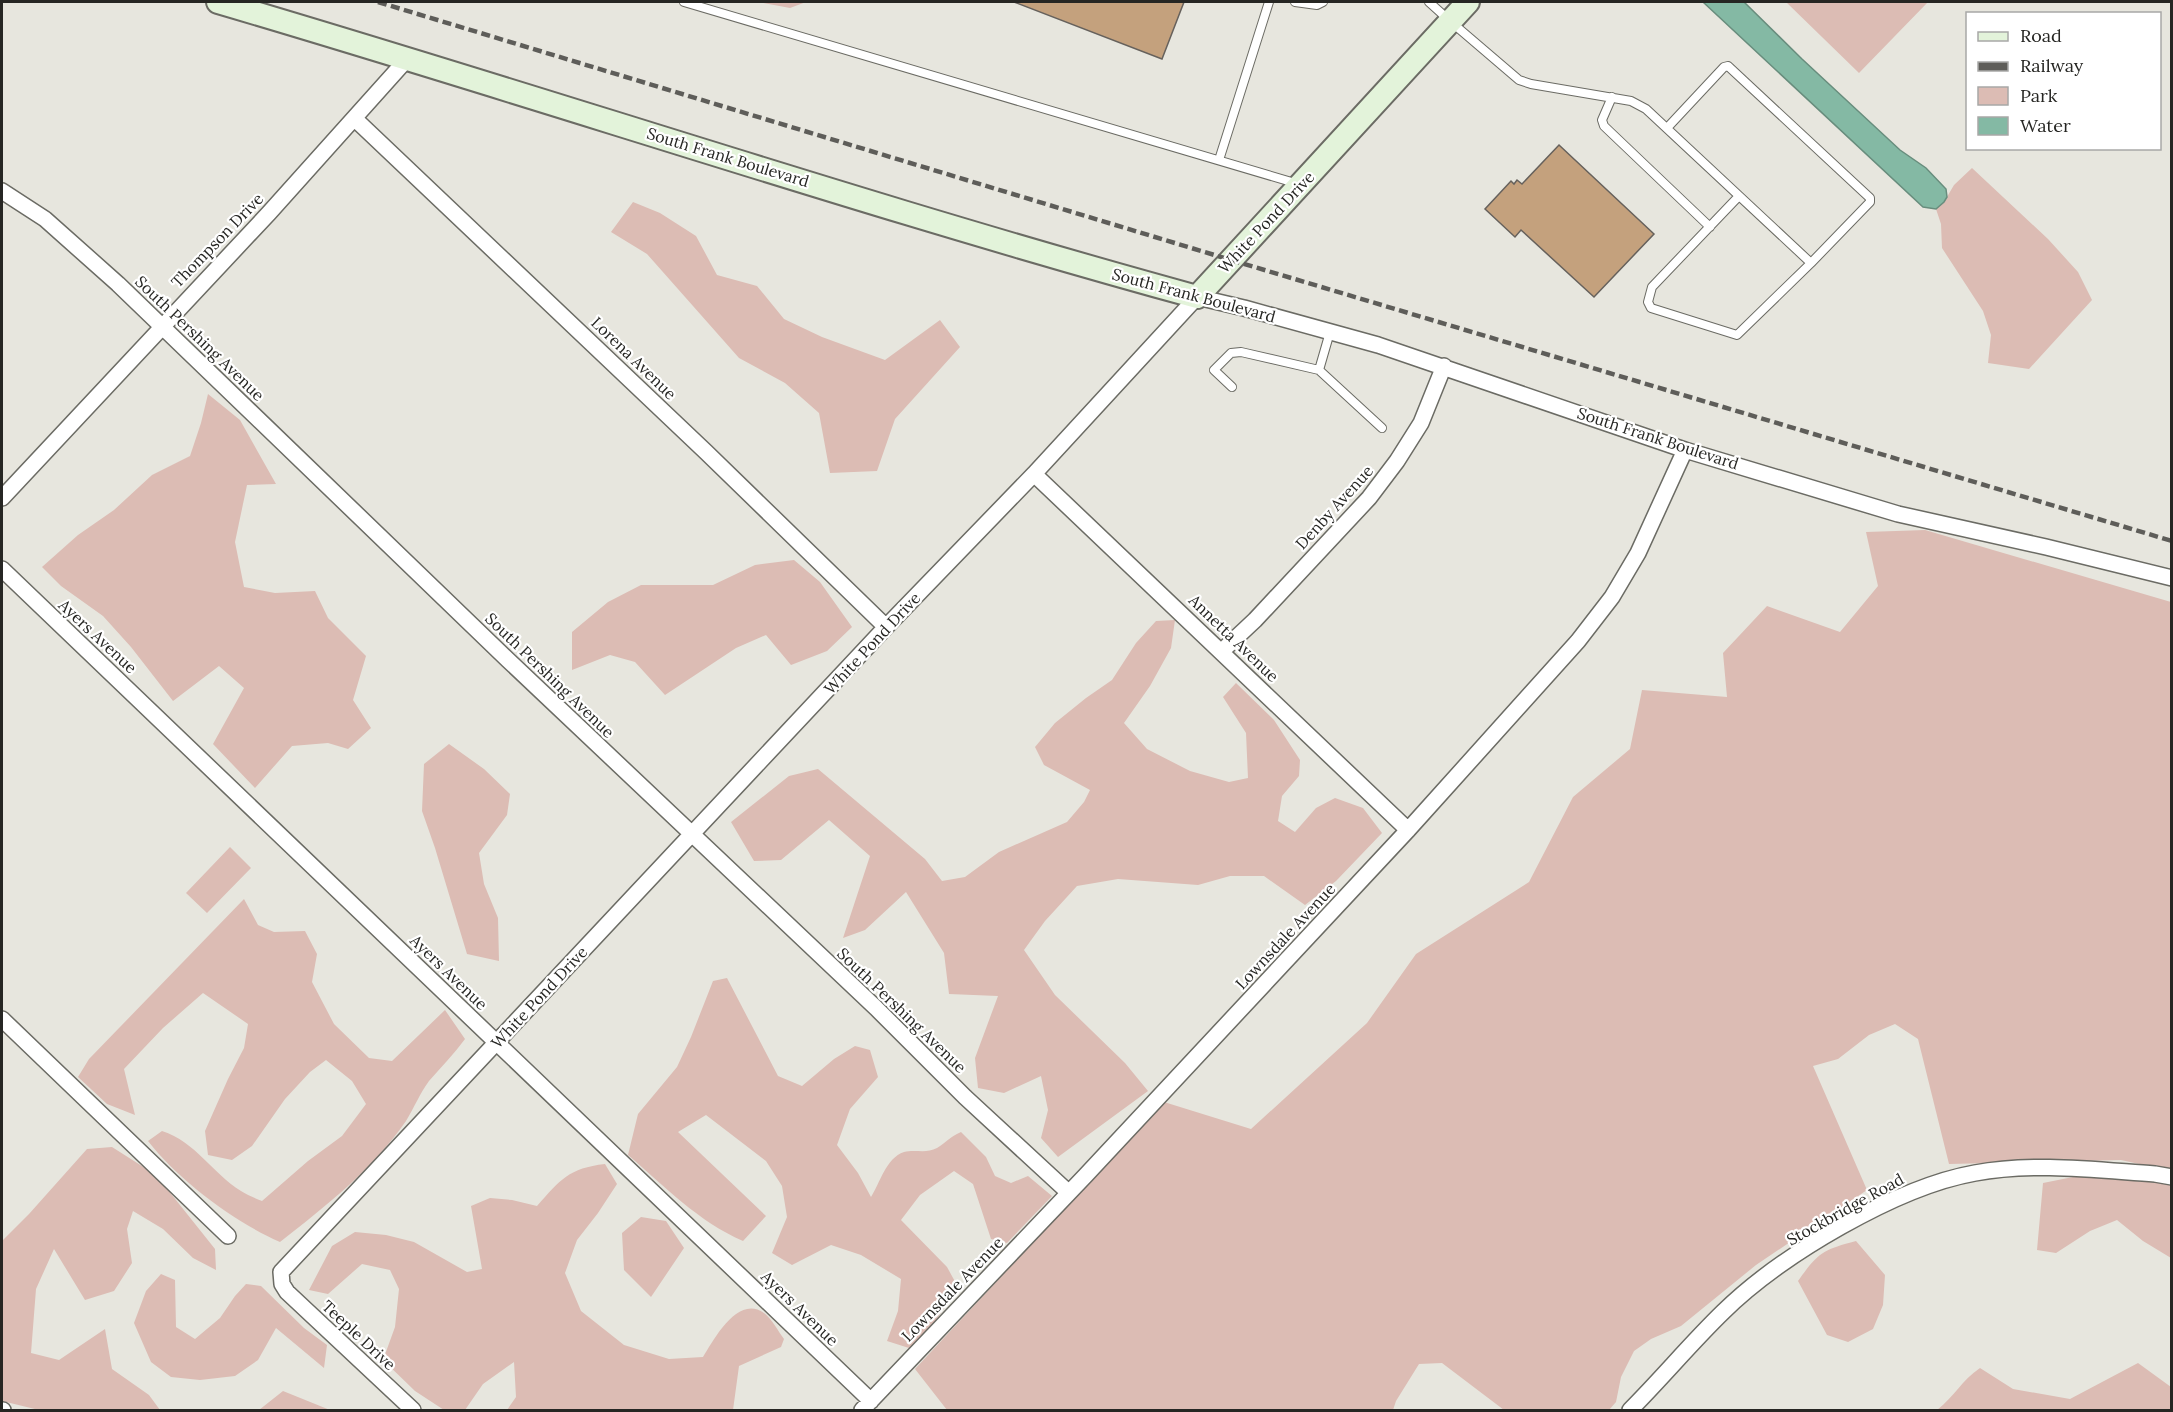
<svg xmlns="http://www.w3.org/2000/svg" width="2173" height="1412" viewBox="0 0 2173 1412" font-family="Lora,serif">
	<rect width="100%" height="100%" fill="#e7e6de"/>
	<path fill="#dcbcb4" d="M758,2H806L790,8Z
		M1786,2H1928L1859,73Z
		M1972,168L2048,239L2078,272L2092,300L2029,369L1988,363L1991,335L1983,311L1942,248L1941,224L1936,209L1944,202L1954,185Z
		M633,202L660,213L696,236L717,275L757,286L784,319L822,337L885,360L940,320L960,347L895,419L877,471L830,473L819,413L785,383L739,358L647,254L611,232Z
		M208,394L240,420L276,484L247,485L235,542L244,587L275,593L315,591L328,618L366,656L353,700L371,728L348,749L328,743L292,746L255,788L213,744L244,688L219,666L173,701L131,647L103,616L61,586L42,567L78,535L114,510L152,475L190,456L201,423Z
		M1925,530L2171,602V1171L2121,1160L1949,1164L1918,1039L1895,1024L1869,1035L1838,1059L1813,1066L1867,1190L1756,1265L1681,1326L1651,1339L1634,1351L1621,1377L1616,1402L1609,1410H1504L1442,1363L1419,1364L1396,1401L1393,1410H947L915,1369L1164,1102L1251,1129L1367,1023L1416,954L1529,882L1573,797L1630,749L1642,690L1727,697L1723,653L1767,606L1840,632L1878,586L1866,532Z
		M794,560L820,582L852,627L827,651L791,665L766,635L736,648L665,695L635,662L610,655L572,670V632L608,602L641,585H713L755,565Z
		M1175,620L1171,648L1150,686L1124,723L1147,749L1190,771L1229,782L1248,778L1246,733L1223,697L1236,683L1274,720L1300,760L1299,776L1282,796L1278,821L1295,832L1316,808L1335,798L1363,808L1382,833L1336,881L1305,905L1264,876H1230L1198,885L1118,879L1077,886L1045,921L1024,950L1055,995L1125,1063L1148,1091L1058,1157L1041,1138L1048,1110L1041,1076L1004,1093L978,1088L975,1058L998,996L949,994L944,953L906,892L865,930L843,938L870,856L829,820L781,860L754,861L731,822L789,776L818,769L925,859L942,881L965,877L999,852L1067,822L1084,802L1090,790L1044,765L1035,747L1055,723L1086,698L1112,680L1136,643L1156,621Z
		M449,744L484,769L510,794L507,815L479,853L484,884L498,918L499,961L467,954L435,848L422,811L424,764Z
		M230,847L251,868L207,913L186,893Z
		M244,899L258,925L274,932L305,931L317,954L312,982L334,1024L369,1058L392,1061L445,1010L465,1039C454,1054 441,1067 429,1081C420,1093 414,1108 406,1121C372,1170 326,1206 280,1242C236,1223 178,1180 148,1141L162,1131C196,1142 212,1173 241,1191C247,1195 255,1198 262,1201L308,1161L342,1136L366,1104L352,1081L326,1060L310,1072L285,1099L252,1146L232,1160L208,1155L205,1131L228,1079L244,1048L248,1024L203,993L163,1028L124,1069L135,1115L107,1104L78,1077L89,1059Z
		M727,978L778,1076L802,1086L834,1059L855,1046L870,1050L878,1077L850,1109L837,1145L858,1173L871,1197C880,1183 886,1158 904,1152C915,1149 926,1154 937,1148C946,1143 949,1137 961,1132L986,1157L995,1176L1011,1183L1028,1176L1052,1196L1007,1243L991,1239L973,1184L954,1171L920,1195L901,1220L947,1267L958,1287L930,1329L909,1348L887,1341L898,1311L901,1279L861,1255L831,1245L792,1265L772,1253L787,1217L782,1186L766,1161L706,1115L678,1132L766,1216L743,1241C699,1222 664,1186 628,1155L638,1114L677,1067L691,1037L713,981Z
		M112,1147L156,1175L215,1249L216,1270L193,1258L163,1229L133,1211L127,1229L132,1263L114,1291L85,1300L54,1249L36,1289L31,1353L59,1360L105,1329L112,1369L149,1395L160,1410H39L2,1401V1241L29,1214L87,1149Z
		M605,1164L617,1184L598,1213L577,1240L565,1273L581,1311L624,1345L669,1359L703,1357C714,1339 738,1294 764,1313C772,1319 778,1331 784,1339L781,1347L739,1366L733,1410H569L565,1409L562,1410H507L516,1397L514,1362L483,1384L465,1410H444L415,1391L383,1360L395,1327L399,1289L390,1270L362,1264L328,1294L309,1290L332,1246L355,1232L386,1235L414,1242L467,1272L482,1269L471,1206L490,1198L512,1200L537,1206C560,1180 569,1168 605,1164Z
		M2078,1176L2171,1184V1258L2143,1241L2117,1220L2090,1231L2056,1253L2037,1250L2043,1183Z
		M641,1217L666,1221L684,1248L651,1297L624,1270L622,1233Z
		M1856,1241L1885,1275L1883,1305L1873,1329L1848,1342L1827,1335L1798,1281C1818,1253 1822,1250 1856,1241Z
		M161,1274L175,1280L176,1327L195,1339L220,1318L235,1296L246,1284L261,1286L304,1328L327,1345L324,1368L276,1328L258,1360L235,1376L200,1380L171,1377L151,1362L134,1323L146,1291Z
		M2138,1363L2171,1387V1410H1937C1955,1396 1961,1381 1980,1368L2013,1389L2070,1399Z
		M283,1391L330,1410H259Z"/>
	<path fill="#84b9a4" stroke="#688d7d" stroke-width="1.5" d="M1703,2H1744L1802,59L1900,150L1926,168L1946,189L1947,197L1944,202L1936,209L1923,207Z"/>
	<path fill="#c4a17d" stroke="#66615c" stroke-width="1.5" d="M1014,2H1184L1162,59Z
		M1559,145L1654,234L1594,297L1521,230L1515,237L1485,209L1511,181L1514,184L1517,180L1522,184Z"/>
	<g fill="none" stroke-linecap="round" stroke-linejoin="round">
		<g stroke="#6b6b64" stroke-width="10">
			<path id="lane" d="M684,2L1295,183
				M1295,2L1317,5L1323,2
				M1429,2L1450,21L1519,80L1531,84L1631,101L1646,109L1811,263L1737,335L1651,308L1648,302L1652,287L1739,196
				M1612,97L1602,120L1604,126L1710,227
				M1667,128L1724,67L1728,66L1870,198V202L1811,263
				M1219,160L1269,2
				M1319,370L1330,332
				M1232,387L1214,370L1231,353L1241,352L1319,370L1382,428"/>
		</g>
		<g stroke="#6b6b64" stroke-width="18">
			<path id="street" d="M355,119L706,452L886,627
				M2,191L45,219L118,284L508,660L876,1008L965,1097L1068,1192
				M1034,474L1408,830
				M2,498L269,213L408,58
				M2,569L871,1401
				M1222,651L1255,620L1369,498L1397,461L1421,423L1444,366
				M2,1019L228,1236
				M2,1410H3
				M413,1410L287,1292L282,1284L281,1272L886,627L1034,474L1197,297L1244,308L1378,345L1685,450L1898,514L2046,547L2172,578
				M862,1410L1086,1175L1408,830L1578,641L1612,597L1638,553L1685,450
				M1630,1410C1662,1378 1691,1343 1723,1312C1780,1256 1896,1187 1975,1173C2034,1162 2096,1170 2155,1174L2172,1177"/>
		</g>
		<g stroke="#6b6b64" stroke-width="26">
			<path id="secondary" d="M218,2C545,98 868,207 1197,297L1468,2"/>
		</g>
		<use href="#lane" stroke="#fff" stroke-width="8"/>
		<use href="#street" stroke="#fff" stroke-width="15"/>
		<use href="#secondary" stroke="#e3f3da" stroke-width="22"/>
		<path stroke="#5e5d59" stroke-width="4.5" stroke-dasharray="9 4.5" stroke-linecap="butt" d="M378,2L1231,260L2172,541"/>
	</g>
	<g text-anchor="middle" dominant-baseline="central" stroke-width="4.5" stroke-linejoin="round" paint-order="stroke">
		<g font-size="16" fill="#262623" stroke="#fff">
			<text transform="translate(728 157) rotate(17)">South Frank Boulevard</text>
			<text transform="translate(1266 222) rotate(-47)">White Pond Drive</text>
			<text transform="translate(217 240) rotate(-46)">Thompson Drive</text>
			<text transform="translate(1194 295) rotate(15)">South Frank Boulevard</text>
			<text transform="translate(200 338) rotate(44)">South Pershing Avenue</text>
			<text transform="translate(634 358) rotate(44)">Lorena Avenue</text>
			<text transform="translate(1658 438) rotate(18)">South Frank Boulevard</text>
			<text transform="translate(1334 507) rotate(-48)">Denby Avenue</text>
			<text transform="translate(98 636) rotate(43)">Ayers Avenue</text>
			<text transform="translate(1234 638) rotate(44)">Annetta Avenue</text>
			<text transform="translate(872 643) rotate(-47)">White Pond Drive</text>
			<text transform="translate(550 675) rotate(44)">South Pershing Avenue</text>
			<text transform="translate(1285 936) rotate(-47)">Lownsdale Avenue</text>
			<text transform="translate(449 972) rotate(44)">Ayers Avenue</text>
			<text transform="translate(539 997) rotate(-47)">White Pond Drive</text>
			<text transform="translate(902 1010) rotate(44)">South Pershing Avenue</text>
			<text transform="translate(1845 1209) rotate(-29)">Stockbridge Road</text>
			<text transform="translate(952 1289) rotate(-46)">Lownsdale Avenue</text>
			<text transform="translate(800 1308) rotate(44)">Ayers Avenue</text>
			<text transform="translate(359 1335) rotate(43)">Teeple Drive</text>
		</g>
	</g>
	<rect width="2173" height="1412" fill="none" stroke="#262623" stroke-width="6"/>
	<rect x="1966" y="12" width="195" height="138" fill="#ffffff" stroke="#a8a8a7" stroke-width="1.5"/>
	<rect x="1978" y="32" width="30" height="9" fill="#e3f3da" stroke="#a8a8a7" stroke-width="1.5"/>
	<text x="2020" y="42" font-size="18" fill="#262623">Road</text>
	<rect x="1978" y="62" width="30" height="9" fill="#5e5d59" stroke="#a8a8a7" stroke-width="1.5"/>
	<text x="2020" y="72" font-size="18" fill="#262623">Railway</text>
	<rect x="1978" y="87" width="30" height="18" fill="#dcbcb4" stroke="#a8a8a7" stroke-width="1.5"/>
	<text x="2020" y="102" font-size="18" fill="#262623">Park</text>
	<rect x="1978" y="117" width="30" height="18" fill="#84b9a4" stroke="#a8a8a7" stroke-width="1.5"/>
	<text x="2020" y="132" font-size="18" fill="#262623">Water</text>
</svg>
